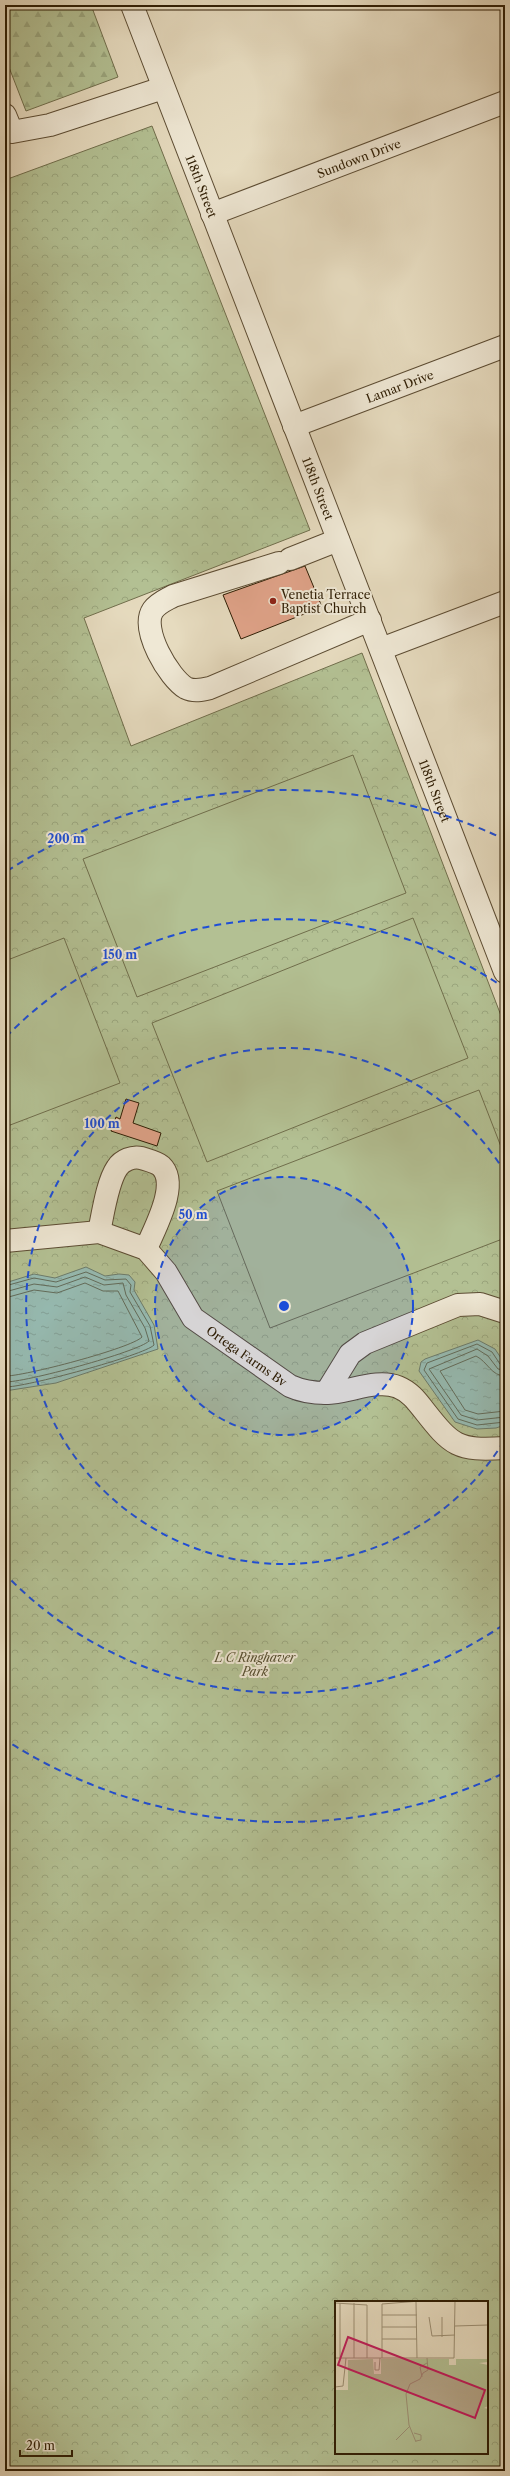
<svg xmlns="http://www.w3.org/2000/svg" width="510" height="2476" viewBox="0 0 510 2476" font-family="'Libre Caslon Text',serif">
	<defs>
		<pattern id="forest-firs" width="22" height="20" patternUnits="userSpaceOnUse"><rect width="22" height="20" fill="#b3c093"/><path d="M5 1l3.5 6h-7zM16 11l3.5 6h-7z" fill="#9aa57d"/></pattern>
		<pattern id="park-crowns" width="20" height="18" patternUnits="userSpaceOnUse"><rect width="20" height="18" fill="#b3c093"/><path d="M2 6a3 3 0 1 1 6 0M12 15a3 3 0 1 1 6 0" fill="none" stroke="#9aa57d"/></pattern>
		<pattern id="water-ripples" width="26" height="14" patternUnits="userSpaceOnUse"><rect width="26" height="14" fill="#96bbb2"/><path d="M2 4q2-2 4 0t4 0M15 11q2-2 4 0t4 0" fill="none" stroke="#82a097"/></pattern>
	</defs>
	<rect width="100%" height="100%" fill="#e6dbbf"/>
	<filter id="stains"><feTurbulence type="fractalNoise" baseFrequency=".005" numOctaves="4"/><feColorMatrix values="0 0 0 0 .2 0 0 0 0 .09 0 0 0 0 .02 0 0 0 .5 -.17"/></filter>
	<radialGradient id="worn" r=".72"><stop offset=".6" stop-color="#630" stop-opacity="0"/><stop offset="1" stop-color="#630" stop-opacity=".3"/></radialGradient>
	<path fill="url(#forest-firs)" stroke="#706e4c" d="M5,5H91L118,77L26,111L5,57Z"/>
	<path fill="url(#park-crowns)" stroke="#706e4c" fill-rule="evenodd" d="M152,126L310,530L84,618L131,746L362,653L505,1026V2471H5V180ZM336,2302H487V2453H336Z"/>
	<path fill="#b3c093" stroke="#706e4c" d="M353,755L406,893L137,997L83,859Z
		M413,918L468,1058L207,1162L152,1023Z
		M64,938L120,1083L5,1127V961Z
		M479,1090L505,1157V1238L270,1328L217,1191Z"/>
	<path fill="url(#water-ripples)" stroke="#6c7c6c" d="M86,1267L105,1276L119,1274L129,1275L135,1282L134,1290L154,1325L158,1349L56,1383L5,1391V1283L34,1274L55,1278Z
		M478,1340L495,1349L505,1364V1425L496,1428L477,1429L455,1422L419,1371L421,1362L425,1359Z"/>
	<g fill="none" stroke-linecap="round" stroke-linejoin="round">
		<path stroke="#626c5b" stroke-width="1" d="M5,1286L34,1278L56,1282L86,1272L105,1280L126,1279L131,1285L130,1292L150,1326L154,1345C145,1355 23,1388 5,1387
			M5,1292L34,1284L57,1287L85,1277L104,1285L123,1283L126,1295L145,1328L149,1341C138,1352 23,1383 5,1382
			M5,1298L34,1290L57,1293L85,1283L103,1291H118L142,1337C132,1348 22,1377 5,1376
			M505,1365L500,1364L492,1352L477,1344L427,1363L424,1370L458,1419L477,1425L505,1422
			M505,1370L498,1369L488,1356L477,1349L429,1369L461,1415L477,1420L505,1417
			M505,1376C491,1376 488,1362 476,1356L440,1371L465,1410L478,1414L505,1411"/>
	</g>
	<path fill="#e0a389" stroke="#2e1d04" d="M305,566L322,607L241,639L223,595Z
		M126,1099L139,1103L133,1123L161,1133L157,1146L111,1131L116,1117L120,1119Z"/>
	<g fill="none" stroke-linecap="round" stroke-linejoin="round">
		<g stroke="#5c4c33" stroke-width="24">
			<g id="minor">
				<path id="s1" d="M132,5L505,972"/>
				<path d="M5,115L12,132L50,125L163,88"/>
				<path id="s2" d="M212,214L505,102"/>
				<path id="s3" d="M294,426L505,346"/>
				<path d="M290,559L338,540"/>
				<path d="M279,563L173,596C166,600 158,603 153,610C140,629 169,678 186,688C194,692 202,690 210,688L370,620"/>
				<path d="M381,649L505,602"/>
				<path d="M99,1232C103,1214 107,1183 117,1168C122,1160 133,1156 141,1158C147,1160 156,1162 161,1166C180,1184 154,1229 146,1249"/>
				<path id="s4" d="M5,1241L99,1232L146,1249L166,1272L193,1318L290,1386C301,1391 314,1393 326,1393C348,1393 377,1378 398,1387C410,1392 416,1400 423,1409C452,1446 457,1451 505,1448"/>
				<path d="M326,1393L350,1354L365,1343L458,1305L480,1304L505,1312"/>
			</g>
		</g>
		<use href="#minor" stroke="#efe8d5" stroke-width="22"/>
	</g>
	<circle cx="284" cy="1306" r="129" fill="#1d4ed8" fill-opacity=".12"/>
	<g fill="none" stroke="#1d4ed8" stroke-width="2" stroke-dasharray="7 5">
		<circle cx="284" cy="1306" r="129"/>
		<path d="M504 1441A258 258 0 1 1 504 1171"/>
		<path d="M503 1625A387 387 0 0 1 6 1575M6 1037A387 387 0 0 1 503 987"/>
		<path d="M502 1774A516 516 0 0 1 7 1741M7 871A516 516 0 0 1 502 838"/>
	</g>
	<circle fill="#8f2418" stroke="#efe8d5" stroke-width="1.5" cx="273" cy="601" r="4"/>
	<g text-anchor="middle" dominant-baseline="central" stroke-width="4" stroke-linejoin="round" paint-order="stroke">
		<g font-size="12" fill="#2e1d04" stroke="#efe8d5">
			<text stroke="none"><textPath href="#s2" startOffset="157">Sundown Drive</textPath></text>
			<text stroke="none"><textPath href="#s1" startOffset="194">118th Street</textPath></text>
			<text stroke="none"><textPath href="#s3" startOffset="113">Lamar Drive</textPath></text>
			<text stroke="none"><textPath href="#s1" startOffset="518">118th Street</textPath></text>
			<text stroke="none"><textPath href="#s1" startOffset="842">118th Street</textPath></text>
			<text stroke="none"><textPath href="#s4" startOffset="294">Ortega Farms Bv</textPath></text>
		</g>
		<g font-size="12" fill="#2e1d04" stroke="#efe8d5" text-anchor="start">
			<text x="281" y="594">Venetia Terrace<tspan x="281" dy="14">Baptist Church</tspan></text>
		</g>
		<g font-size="12" font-style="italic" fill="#564e2f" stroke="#efe8d5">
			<text x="255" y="1657">L C Ringhaver<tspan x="255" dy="14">Park</tspan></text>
		</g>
	</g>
	<g transform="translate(335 2301)">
		<rect width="153" height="153" fill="#e6dbbf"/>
		<path d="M38,58L39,73H46V58H114V64H121V58H153V61L144,62L153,64V105L149,107L153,108V153H0V89H13V59Z" fill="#b3c093"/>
		<path d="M52,61H61V78H52ZM62,61H71V78H62ZM73,61H82V78H73ZM56,81H65V96H56ZM61,122L69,127L58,137L48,127ZM45,130L55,141L45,151L40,143ZM72,130L77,138L72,151L62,141ZM59,144L68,153H49L58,144Z" fill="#b3c093"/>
		<path fill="none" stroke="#9c8f74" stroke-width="1" d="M81,1L82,57M0,2L32,4V57M19,2V57M47,14H82M94,16L97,35M107,16V36M120,25L153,24M47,26H82M97,35L120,34M47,38H82M0,57H119L120,0M5,57V2M47,57V3L85,0M40,61V69H44L45,57M87,76L85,66L92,62M0,86L8,85L11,57M79,132L86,134V139L81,140M61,139L75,125M81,141L74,124L71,93L75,83L85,78L88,72L93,69L92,57"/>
		<path fill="#c2185b" fill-opacity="0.15" stroke="#c2185b" stroke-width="2" d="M13,36L150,89L140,117L3,64Z"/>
		<rect width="153" height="153" fill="none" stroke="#2e1d04" stroke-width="2"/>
	</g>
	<circle cx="284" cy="1306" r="6" fill="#1d4ed8" stroke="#efe8d5" stroke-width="2"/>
	<g font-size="12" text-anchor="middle" font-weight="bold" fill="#1d4ed8" stroke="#efe8d5" stroke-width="4" stroke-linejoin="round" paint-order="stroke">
		<text x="66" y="843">200 m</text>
		<text x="120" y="959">150 m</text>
		<text x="102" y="1128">100 m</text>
		<text x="193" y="1219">50 m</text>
	</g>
	<rect width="510" height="2476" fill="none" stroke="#e6dbbf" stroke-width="20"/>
	<rect x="6" y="6" width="498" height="2464" fill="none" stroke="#2e1d04" stroke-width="2"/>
	<rect x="10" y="10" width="490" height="2456" fill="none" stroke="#2e1d04"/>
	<path d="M20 2450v6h52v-6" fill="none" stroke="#2e1d04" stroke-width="2"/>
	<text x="26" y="2450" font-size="12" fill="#2e1d04" stroke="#efe8d5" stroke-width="3" paint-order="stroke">20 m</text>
	<rect width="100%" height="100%" filter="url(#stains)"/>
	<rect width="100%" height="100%" fill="url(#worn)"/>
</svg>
